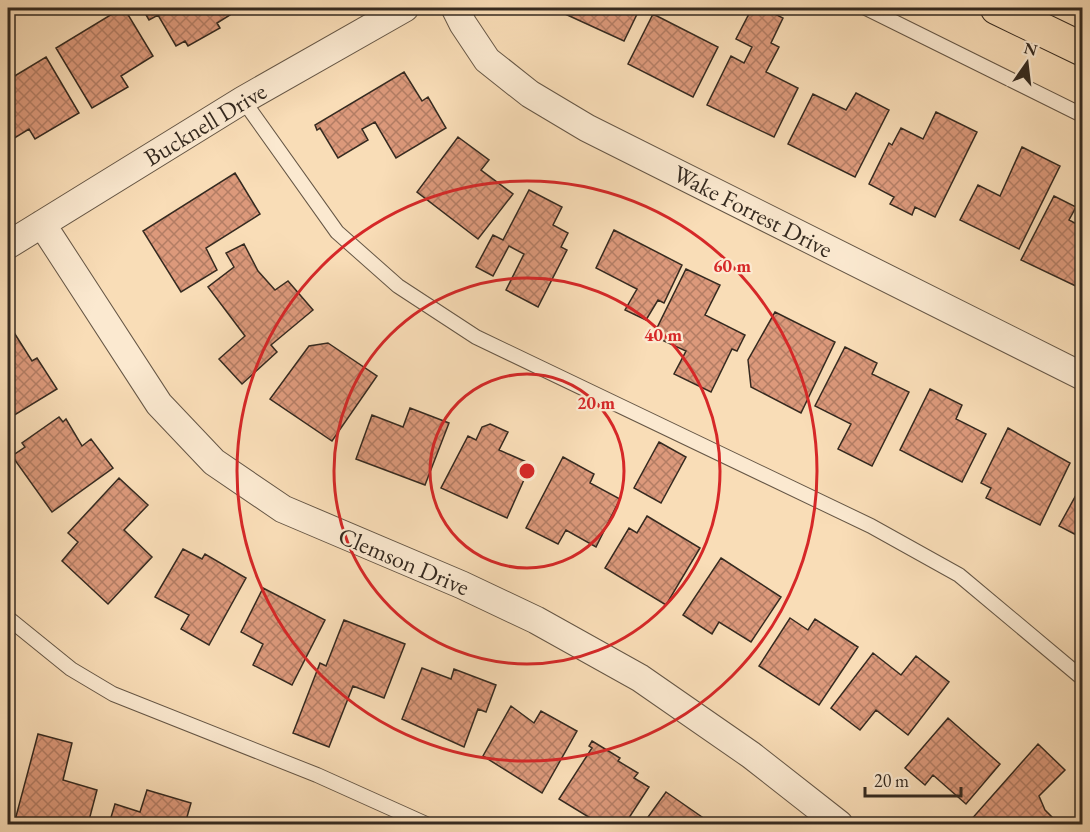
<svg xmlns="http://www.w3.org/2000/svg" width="1090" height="832" viewBox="0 0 1090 832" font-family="'EB Garamond',serif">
	<defs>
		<pattern id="building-cross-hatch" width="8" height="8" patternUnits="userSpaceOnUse" patternTransform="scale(1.5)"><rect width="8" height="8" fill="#dc997b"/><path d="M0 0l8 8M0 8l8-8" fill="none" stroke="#b37d64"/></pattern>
	</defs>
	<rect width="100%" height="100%" fill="#f9ddb7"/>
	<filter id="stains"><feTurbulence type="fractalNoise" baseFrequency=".00333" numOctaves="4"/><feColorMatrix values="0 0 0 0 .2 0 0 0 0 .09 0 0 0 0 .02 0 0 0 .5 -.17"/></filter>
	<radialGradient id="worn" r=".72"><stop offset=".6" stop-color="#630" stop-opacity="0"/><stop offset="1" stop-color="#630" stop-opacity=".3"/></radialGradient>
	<path fill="url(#building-cross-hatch)" stroke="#352a20" stroke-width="1.5" d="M122,8H124L153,56L121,76L128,87L92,108L56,48Z
		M142,8H226L230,15L217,23L220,28L188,46L185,41L176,46L158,15L149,20Z
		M552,8H640L624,41Z
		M752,8H763L783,18L771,43L779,47L766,72L798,88L774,137L707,105L731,56L744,63L752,47L736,39Z
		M653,14L718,47L693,97L628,64Z
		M46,57L79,113L35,139L29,129L8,142V80Z
		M404,72L422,101L428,97L446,128L396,158L375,122L362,129L368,140L338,158L320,128L317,130L315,125Z
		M856,93L889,110L855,177L788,144L813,94L846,110Z
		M936,112L977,132L935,217L915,207L912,215L890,204L894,197L869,184L889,143L892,145L901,128L923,139Z
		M458,137L489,160L481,170L513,194L478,239L417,192Z
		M1022,147L1060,166L1019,249L960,220L978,185L1000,196Z
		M235,173L260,214L206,248L217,270L181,292L143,231Z
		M529,190L562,207L553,225L568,233L561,247L567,250L538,307L506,290L524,254L509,246L493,276L476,267L493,235L503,240Z
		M1054,196L1076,207L1069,220L1082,227V289L1021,260Z
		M614,230L682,265L664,303L658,300L646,320L625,310L637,289L596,268Z
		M244,244L258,271L275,290L288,281L313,310L271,345L277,352L242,384L219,359L245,336L208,287L234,267L226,253Z
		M686,269L720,285L705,315L745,335L737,351L732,349L711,392L674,374L686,351L653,336Z
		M775,312L835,342L801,413L751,387L748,360Z
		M13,331L32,361L37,358L57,389L8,419V334Z
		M328,343L377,376L332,441L270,399L309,346Z
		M845,347L877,363L872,374L909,392L872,466L838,449L851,424L815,406Z
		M930,389L962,405L956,419L986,434L962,482L900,450Z
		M410,408L449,423L425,485L356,459L372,415L403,427Z
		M59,417L63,422L66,419L82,446L91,439L113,468L52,512L12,456L25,447L22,443Z
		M490,424L508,432L499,450L531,464L507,518L441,488L468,436L476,440L482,427Z
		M1008,428L1070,463L1040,525L986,498L991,488L981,483Z
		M659,442L686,457L661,503L634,488Z
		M563,457L594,474L590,483L620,499L596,547L566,530L558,544L526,528Z
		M119,478L148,505L124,530L152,557L108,604L62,561L78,542L68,533Z
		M1081,486L1082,487V538L1059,526Z
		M647,516L700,548L666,605L605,568L629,528L637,533Z
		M183,549L202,559L205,554L246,578L209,645L181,629L189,615L155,597Z
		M721,558L781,597L751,642L719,622L712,634L683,615Z
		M263,588L325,620L292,685L253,665L263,644L241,632Z
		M790,618L808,630L815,619L858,647L819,705L759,666Z
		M344,620L405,644L384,698L353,686L329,747L293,733L320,663L326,666Z
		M873,653L901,675L916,656L949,682L908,735L876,710L860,730L831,708Z
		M422,668L451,679L454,669L496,685L486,712L478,709L464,747L402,719Z
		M511,706L534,723L541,711L577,731L542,793L483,756Z
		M948,718L1000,764L966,804L933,775L925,785L905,768Z
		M38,734L72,743L63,780L97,790L88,824H14Z
		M592,741L620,758L618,761L638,773L634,778L649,787L625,824H600L559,799L592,748L589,746Z
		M1038,744L1065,770L1039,796L1045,810L1059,824H972L969,822Z
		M147,790L191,803L185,824H109L115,804L140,812Z
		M666,792L712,824H643Z"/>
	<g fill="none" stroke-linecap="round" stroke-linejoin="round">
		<g stroke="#665746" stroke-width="16">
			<path id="service" d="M866,8L1082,115
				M243,100L337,232L398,286L476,337L871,526L959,575L1082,678
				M8,618L71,669L113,694L317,775L426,824"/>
		</g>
		<g stroke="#665746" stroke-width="29">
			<path id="minor" d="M455,8L463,24L487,60L530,94L587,128L1082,376
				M42,224L159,404L214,462L283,509L462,585L536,620L640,678L751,755L839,824
				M8,245L243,100L405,8"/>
		</g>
		<g stroke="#352a20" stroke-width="35">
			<path id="primary" d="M997,8L1082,49"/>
		</g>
		<use href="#service" stroke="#fbe9d0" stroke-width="14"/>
		<use href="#minor" stroke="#fbe9d0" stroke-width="27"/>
		<use href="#primary" stroke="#f9ddb7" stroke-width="33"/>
	</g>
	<g fill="none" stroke="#d62828" stroke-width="3">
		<circle cx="527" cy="471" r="97"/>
		<circle cx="527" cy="471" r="193"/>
		<circle cx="527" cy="471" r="290"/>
	</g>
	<g text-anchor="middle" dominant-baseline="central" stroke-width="4.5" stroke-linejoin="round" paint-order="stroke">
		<g font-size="24" fill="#352a20" stroke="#fbe9d0">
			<text transform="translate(205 124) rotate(-31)">Bucknell Drive</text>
			<text transform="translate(753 211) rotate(27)">Wake Forrest Drive</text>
			<text transform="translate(404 561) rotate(23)">Clemson Drive</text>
		</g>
	</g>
	<circle cx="527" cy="471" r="9" fill="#d62828" stroke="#fbe9d0" stroke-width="3"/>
	<g font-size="18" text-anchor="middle" font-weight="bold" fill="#d62828" stroke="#fbe9d0" stroke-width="4.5" stroke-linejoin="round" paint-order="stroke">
		<text x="732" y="272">60 m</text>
		<text x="663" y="341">40 m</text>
		<text x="596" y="409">20 m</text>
	</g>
	<rect width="1090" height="832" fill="none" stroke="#f9ddb7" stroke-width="30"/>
	<rect x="9" y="9" width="1072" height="814" fill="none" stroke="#352a20" stroke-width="3"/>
	<rect x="15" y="15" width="1060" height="802" fill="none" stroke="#352a20" stroke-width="1.5"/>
	<g transform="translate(1027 63) rotate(14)" stroke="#fbe9d0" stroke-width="4.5" paint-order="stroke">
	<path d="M0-4.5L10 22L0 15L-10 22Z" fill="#352a20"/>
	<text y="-9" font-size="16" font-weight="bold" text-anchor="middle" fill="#352a20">N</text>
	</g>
	<path d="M865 787v9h96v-9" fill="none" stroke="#352a20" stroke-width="3"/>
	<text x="874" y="787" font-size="18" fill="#352a20" stroke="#fbe9d0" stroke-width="4.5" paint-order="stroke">20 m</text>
	<rect width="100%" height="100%" filter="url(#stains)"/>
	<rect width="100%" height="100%" fill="url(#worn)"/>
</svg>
